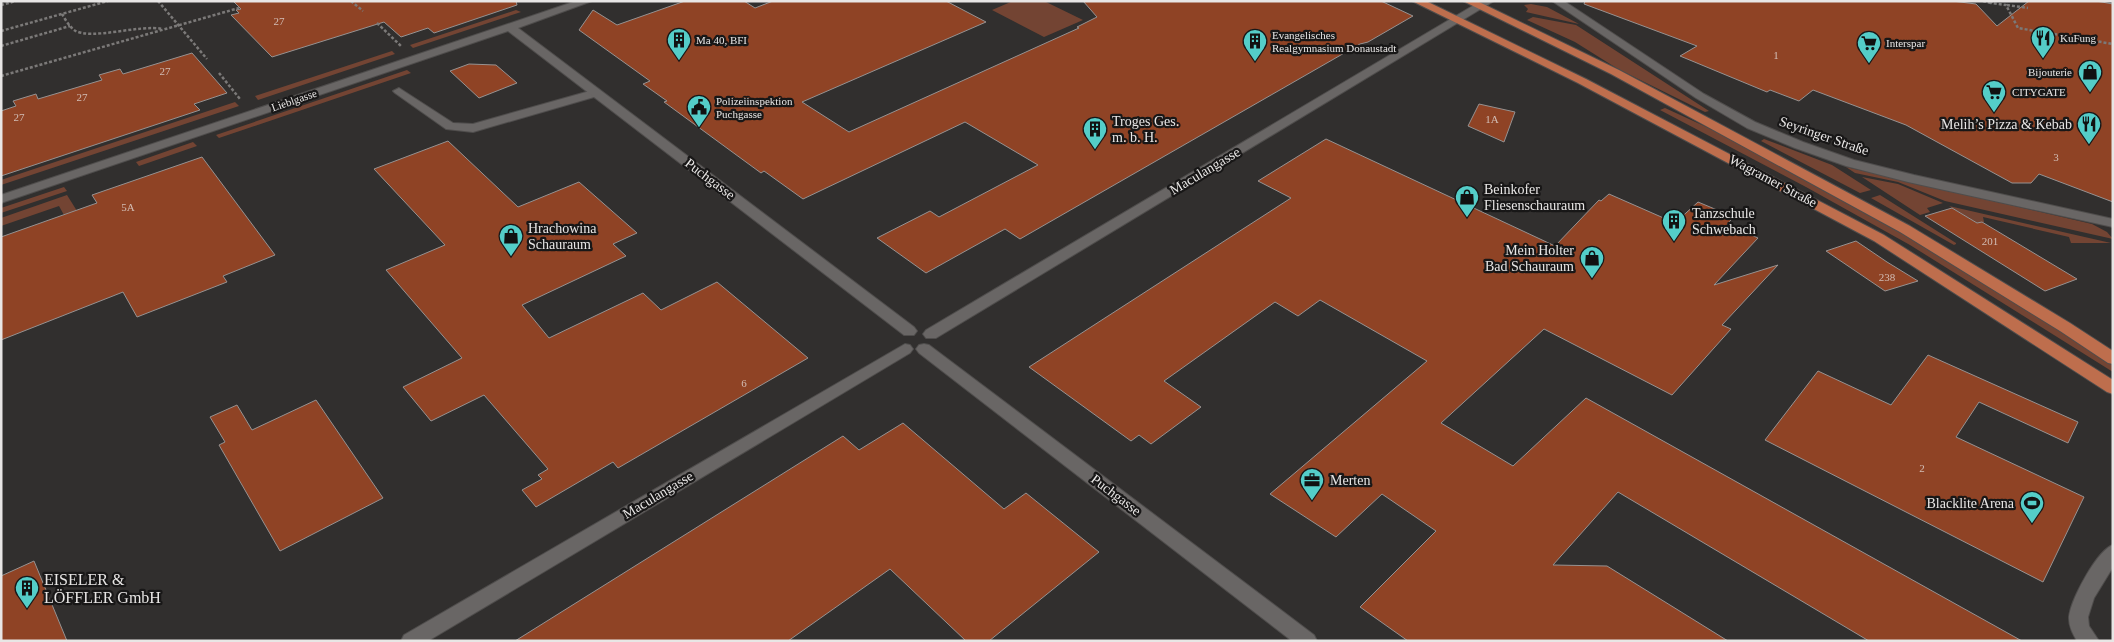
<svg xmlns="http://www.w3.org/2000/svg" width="2114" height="642" viewBox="0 0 2114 642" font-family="'Times New Roman',serif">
	<rect width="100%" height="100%" fill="#312f2e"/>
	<path fill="#734433" d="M1013,1H1044L1083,20L1044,37L992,10Z
		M1531,4L1547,7L1579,24L1526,12L1528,9L1524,5Z
		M516,10L521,12L413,48L410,45Z
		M1533,17L1576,25L1709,111L1705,112L1618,69L1575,42L1527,20Z
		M392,51L395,54L258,100L255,96Z
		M407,70L411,73L219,138L216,135Z
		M235,102L239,106L1,185V180Z
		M1665,108L1737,141L1890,223L2113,363V372L1910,245L1806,187L1660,110Z
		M1764,139L1832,165L1871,190L1860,193L1761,141Z
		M193,142L197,146L139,166L136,162Z
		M1846,167L2092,224L2107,232L2113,239L1945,201L1898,182L1855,173Z
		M1862,177L1898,184L1943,203L1927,208L1930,212L1920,215Z
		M64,187L67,191L1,213V208Z
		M67,195L77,211L64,215L59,206L1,226V218Z
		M1880,195L1956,243V244L1954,245L1871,198Z
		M1949,206L2111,243H2071L2069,237L1983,217L1984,222L1977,223Z"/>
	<path fill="#8f4325" stroke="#969291" d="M233,1H516L517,5L434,33L428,28L401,37L384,22L272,57L231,15L239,13L236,10L241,9Z
		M685,1H744L755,8L773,1H946L986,22L802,102L849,132L1079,28L1077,27L1097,17L1083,1H1381L1413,16L1368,42L1360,44L1020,239L1005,229L926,273L877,238L930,211L939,217L1038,165L965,122L803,199L764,171L761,173L664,102L667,101L643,84L650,81L579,30L593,10L617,25Z
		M1585,1H1952L1976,4L1997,26L2029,1H2096L2113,4V202L2039,174L2031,183H2012L1906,125L1813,90L1799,101L1770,90L1767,92L1680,56L1697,46L1584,4Z
		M192,53L227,93L194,104L200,110L1,176V111L16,106L13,101L36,94L38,99L102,80L99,75L120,69L123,74Z
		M469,64L496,65L517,83L479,98L450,71Z
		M1479,104L1515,112L1504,142L1468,126Z
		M1326,139L1555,246L1599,200L1601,201L1609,194L1675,223L1698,202L1734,217L1727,224L1758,238L1714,285L1778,265L1722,325L1731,329L1672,395L1544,329L1441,423L1513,466L1586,398L2022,641H1869L1618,492L1553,565L1607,566L1728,641H1408L1360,607L1436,531L1382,494L1336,537L1270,494L1427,361L1320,300L1298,316L1275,302L1164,381L1201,407L1151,444L1139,435L1131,441L1029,367L1291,198L1258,181Z
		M448,141L518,207L579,182L637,233L613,244L626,256L522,305L549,338L643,293L661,310L717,282L808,358L618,468L613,462L536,507L522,490L542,479L538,475L548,469L484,395L431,421L403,387L462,358L386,270L445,245L374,169Z
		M202,157L275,255L223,276L227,282L137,317L123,292L1,340V237L97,203L92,195Z
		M1952,208L1977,223L1982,222L2077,279L2045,291L1925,216Z
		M1856,241L1887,262L1918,281L1885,291L1826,251Z
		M1928,355L2078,422L2068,443L1979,402L1956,437L2084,497L2043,582L1765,440L1818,371L1891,405Z
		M316,400L383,498L280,551L219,445L225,442L210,417L237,405L252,430Z
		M903,423L1004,509L1026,493L1099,552L989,641H966L890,569L788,641H515L843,436L859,450Z
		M34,561L67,641H1V576Z"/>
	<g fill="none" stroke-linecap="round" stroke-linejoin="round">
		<g stroke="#4f4d4c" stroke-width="2">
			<path id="lane" d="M399,88L453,123L473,124L597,89L603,93L601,95L473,132L446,129L395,93L393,91Z
				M2113,545V567L2094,598L2088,617L2089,626L2099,641H2077C2073,634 2069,627 2069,618C2070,601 2097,550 2113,545Z"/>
		</g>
		<g stroke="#4f4d4c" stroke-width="2">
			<path id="street" d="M576,1H592L518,28L914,327L917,331L914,335H904L508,31L1,203V195Z
				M1481,1H1494L936,338H926L923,334L926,330Z
				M1552,1H1564L1704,94L1755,122L1803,142L1854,160L1914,175L2113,219V227L1908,182L1846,166L1795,148L1747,128L1696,98Z
				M905,344L910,345L913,349L910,353L428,641H401L404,635Z
				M924,344L929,345L1314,635L1317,641H1292L919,353L916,349L919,345Z"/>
		</g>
		<g stroke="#4f4d4c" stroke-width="2">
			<path id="primary" d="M1412,1H1426L1586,79L1884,235L2113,380V394L2107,392L1874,241L1578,83Z
				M1463,1H1477L1619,70L1910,226L2070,323L2113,351V364L2108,363L2060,331L1900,232L1611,74Z"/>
		</g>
		<path stroke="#7b7978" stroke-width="2.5" stroke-dasharray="3 2" stroke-linecap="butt" d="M158,1L207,59
			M351,1L363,11
			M1983,1L1991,3L1988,1
			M1992,1L1991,3L2006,5L2018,28L2113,44
			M1,5L16,1
			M2007,5L2028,8
			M62,14C65,19 69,26 74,30C91,41 139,24 163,29
			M377,23L401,46
			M1,31L108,1
			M1,46L70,26
			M219,73L240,99
			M1,76L239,8"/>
		<use href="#lane" fill="#696665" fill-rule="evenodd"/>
		<use href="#street" fill="#696665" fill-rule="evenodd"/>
		<use href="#primary" fill="#be6e4d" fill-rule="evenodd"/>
	</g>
	<defs>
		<g id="restaurant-pin" transform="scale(1.25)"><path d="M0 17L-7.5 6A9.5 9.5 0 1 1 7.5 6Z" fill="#54cdc8" stroke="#181717"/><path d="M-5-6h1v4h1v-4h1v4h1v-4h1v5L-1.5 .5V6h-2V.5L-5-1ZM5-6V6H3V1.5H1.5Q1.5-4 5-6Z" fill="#111"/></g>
		<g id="building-pin" transform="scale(1.25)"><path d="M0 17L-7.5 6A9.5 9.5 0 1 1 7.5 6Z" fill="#54cdc8" stroke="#181717"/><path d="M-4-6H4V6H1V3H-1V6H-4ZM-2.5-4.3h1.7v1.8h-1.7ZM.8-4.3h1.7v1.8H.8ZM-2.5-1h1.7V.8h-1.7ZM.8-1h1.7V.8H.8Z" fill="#111"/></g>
		<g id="supermarket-pin" transform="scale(1.25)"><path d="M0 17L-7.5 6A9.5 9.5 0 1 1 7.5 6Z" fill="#54cdc8" stroke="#181717"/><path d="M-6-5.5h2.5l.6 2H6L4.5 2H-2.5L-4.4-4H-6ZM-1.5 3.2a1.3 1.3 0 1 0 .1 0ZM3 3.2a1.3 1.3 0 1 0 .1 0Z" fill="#111"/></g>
		<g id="shop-pin" transform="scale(1.25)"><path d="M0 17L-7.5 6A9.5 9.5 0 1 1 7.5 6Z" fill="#54cdc8" stroke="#181717"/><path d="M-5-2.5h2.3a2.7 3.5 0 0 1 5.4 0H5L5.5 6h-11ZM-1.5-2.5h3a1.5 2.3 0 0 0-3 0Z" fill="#111"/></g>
		<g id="civic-pin" transform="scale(1.25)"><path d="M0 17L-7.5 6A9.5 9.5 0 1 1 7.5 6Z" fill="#54cdc8" stroke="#181717"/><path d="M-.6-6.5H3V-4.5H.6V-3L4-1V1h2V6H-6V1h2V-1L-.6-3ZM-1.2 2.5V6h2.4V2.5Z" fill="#111"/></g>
		<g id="office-pin" transform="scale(1.25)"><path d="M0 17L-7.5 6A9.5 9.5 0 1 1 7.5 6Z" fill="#54cdc8" stroke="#181717"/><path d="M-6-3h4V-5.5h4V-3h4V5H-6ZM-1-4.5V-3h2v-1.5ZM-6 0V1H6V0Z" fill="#111"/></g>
		<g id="stadium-pin" transform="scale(1.25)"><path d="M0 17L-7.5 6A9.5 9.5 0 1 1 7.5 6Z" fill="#54cdc8" stroke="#181717"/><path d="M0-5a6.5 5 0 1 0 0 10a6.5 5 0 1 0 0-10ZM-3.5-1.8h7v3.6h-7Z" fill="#111"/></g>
	</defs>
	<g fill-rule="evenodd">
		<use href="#restaurant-pin" x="2043" y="38"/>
		<use href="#building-pin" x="679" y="40"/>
		<use href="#building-pin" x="1255" y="41"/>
		<use href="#supermarket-pin" x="1869" y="43"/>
		<use href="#shop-pin" x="2090" y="72"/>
		<use href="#supermarket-pin" x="1994" y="92"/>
		<use href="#civic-pin" x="699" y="107"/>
		<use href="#restaurant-pin" x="2089" y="124"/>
		<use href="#building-pin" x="1095" y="129"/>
		<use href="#shop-pin" x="1467" y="197"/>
		<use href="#building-pin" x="1674" y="221"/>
		<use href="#shop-pin" x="511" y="236"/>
		<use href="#shop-pin" x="1592" y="258"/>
		<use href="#office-pin" x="1312" y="480"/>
		<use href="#stadium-pin" x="2032" y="503"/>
		<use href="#building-pin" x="27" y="588"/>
	</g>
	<g text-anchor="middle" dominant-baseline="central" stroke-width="4.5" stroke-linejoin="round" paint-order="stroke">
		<g font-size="11" fill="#d2bdb5">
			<text x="279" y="21">27</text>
			<text x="1776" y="55">1</text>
			<text x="165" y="71">27</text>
			<text x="82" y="97">27</text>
			<text x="19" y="117">27</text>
			<text x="1492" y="119">1A</text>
			<text x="2056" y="157">3</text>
			<text x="128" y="207">5A</text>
			<text x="1990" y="241">201</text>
			<text x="1887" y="277">238</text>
			<text x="744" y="383">6</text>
			<text x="1922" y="468">2</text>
		</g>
		<g font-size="11" fill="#e8e6e5" stroke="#181717" text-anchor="start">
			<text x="1272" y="35">Evangelisches<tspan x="1272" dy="13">Realgymnasium Donaustadt</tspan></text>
			<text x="2060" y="38">KuFung</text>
			<text x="696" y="40">Ma 40, BFI</text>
			<text x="1886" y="43">Interspar</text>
			<text x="2072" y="72" text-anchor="end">Bijouterie</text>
			<text x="2012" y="92">CITYGATE</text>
			<text x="716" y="101">Polizeiinspektion<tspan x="716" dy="13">Puchgasse</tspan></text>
		</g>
		<g font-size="11" fill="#e8e6e5" stroke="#181717">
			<text transform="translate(294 100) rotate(-19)">Lieblgasse</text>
		</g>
		<g font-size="14" fill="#e8e6e5" stroke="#181717" text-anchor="start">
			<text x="1112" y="121">Troges Ges.<tspan x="1112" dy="16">m. b. H.</tspan></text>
			<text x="2072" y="124" text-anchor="end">Melih’s Pizza &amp; Kebab</text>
			<text x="1484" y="189">Beinkofer<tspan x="1484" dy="16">Fliesenschauraum</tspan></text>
			<text x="1692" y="213">Tanzschule<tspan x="1692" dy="16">Schwebach</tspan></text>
			<text x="528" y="228">Hrachowina<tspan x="528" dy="16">Schauraum</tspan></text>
			<text x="1574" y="250" text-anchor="end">Mein Holter<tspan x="1574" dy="16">Bad Schauraum</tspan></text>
			<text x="1330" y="480">Merten</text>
			<text x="2014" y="503" text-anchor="end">Blacklite Arena</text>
		</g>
		<g font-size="14" fill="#e8e6e5" stroke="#181717">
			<text transform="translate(1824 136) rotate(19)">Seyringer Straße</text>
			<text transform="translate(1205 171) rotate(-31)">Maculangasse</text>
			<text transform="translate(710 179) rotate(37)">Puchgasse</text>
			<text transform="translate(1773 181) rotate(28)">Wagramer Straße</text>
			<text transform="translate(658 495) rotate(-31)">Maculangasse</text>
			<text transform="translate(1116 495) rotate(37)">Puchgasse</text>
		</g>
		<g font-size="16" fill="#e8e6e5" stroke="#181717" text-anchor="start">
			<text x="44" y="579">EISELER &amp;<tspan x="44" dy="18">LÖFFLER GmbH</tspan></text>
		</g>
	</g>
	<rect width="2114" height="642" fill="none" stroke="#e8e6e5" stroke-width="5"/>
</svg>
